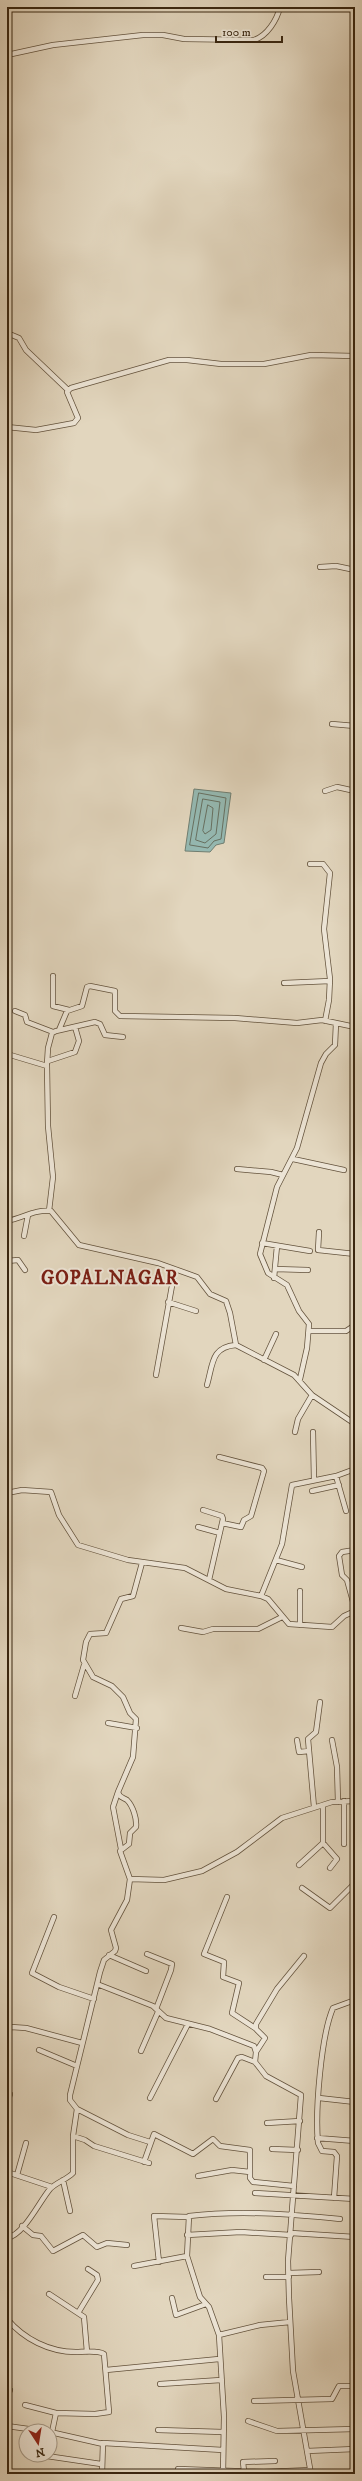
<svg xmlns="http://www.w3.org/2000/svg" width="362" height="2481" viewBox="0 0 362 2481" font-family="'IM FELL DW Pica',serif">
	<rect width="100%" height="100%" fill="#e2d6be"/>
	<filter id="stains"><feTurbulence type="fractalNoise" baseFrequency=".005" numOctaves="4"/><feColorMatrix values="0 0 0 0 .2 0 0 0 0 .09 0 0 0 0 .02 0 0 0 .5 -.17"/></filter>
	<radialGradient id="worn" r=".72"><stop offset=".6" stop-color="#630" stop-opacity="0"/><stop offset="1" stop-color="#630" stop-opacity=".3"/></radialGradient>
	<path fill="#95b9b2" stroke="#707e71" d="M194,789L231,793L224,843L216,845L210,852L185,851Z"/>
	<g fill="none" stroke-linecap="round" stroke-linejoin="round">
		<path stroke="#677061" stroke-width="1" d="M199,793L226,798L221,839L214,841L208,848L190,845Z
			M203,799L220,802L216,834L205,843L196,840Z
			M208,805L213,808L211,830L205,834L203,831Z"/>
		<g stroke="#63523c" stroke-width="6">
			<path id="minor" d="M7,55L53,45L143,35H163L184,39L254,40C267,36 277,20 280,7
				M7,297V307
				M7,333L19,338L26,350L68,390
				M7,427L36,430L74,423L78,418L67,392L71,388L169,360H187L221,364H264L311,355L355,356
				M320,567L336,566L355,570
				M332,724L355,726
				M325,791L337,787L355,791
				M310,864H323L330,873L324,929L330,979L329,1000L325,1021
				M53,976V1006L69,1010
				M284,983L330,981
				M15,1011L25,1015L27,1022L53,1032
				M59,1030L67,1011L82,1006L87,987L90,986L115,991V1011L120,1016L235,1018L297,1023L322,1020L355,1027
				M7,1054L47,1066L48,1126L53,1177L49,1211
				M48,1061L75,1052L79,1041L75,1027
				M47,1064L48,1048L52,1033L56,1031L95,1022L100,1024L105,1035L123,1037
				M293,1159L344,1170
				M237,1169L271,1172L283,1175
				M7,1221C23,1218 35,1209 51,1211L79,1245L158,1263L197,1277L210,1294L226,1301L230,1313L236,1345L294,1375L312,1395L355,1424
				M319,1232L318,1250L355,1254
				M24,1236L28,1215
				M262,1243L310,1251
				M7,1261L18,1260L25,1270
				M355,1261V1281
				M275,1269L308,1270
				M274,1278L277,1246
				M168,1302L196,1311
				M310,1331H346L355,1325
				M264,1360L276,1334
				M156,1375L175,1269
				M300,1379L307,1348L309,1324L299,1311L287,1285L268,1273L260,1254L277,1187L297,1148L321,1063L326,1054L335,1045L336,1023
				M207,1385C213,1364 211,1347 236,1345
				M352,1422L355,1414
				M295,1432L298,1419L312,1395
				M313,1432L314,1480
				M219,1457L262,1468L264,1471L251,1516L244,1520L241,1527L222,1523
				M336,1476L346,1511
				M312,1491L339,1485
				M7,1493L22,1490L51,1492L59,1515L78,1545L128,1560L185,1568L226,1589L261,1596L268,1599L289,1624L332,1627L344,1616L355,1611
				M203,1510L222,1516L223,1519L209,1580
				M198,1527L220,1533
				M355,1550L342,1552L339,1556L342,1575L347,1580L355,1609
				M276,1560L302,1567
				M300,1591V1625
				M261,1596L282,1544L292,1485L336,1476L355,1469
				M181,1628L203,1632L213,1629H258L282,1617
				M75,1696L84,1665
				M108,1723L137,1728
				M297,1740L299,1752L309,1751
				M332,1740L337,1767L338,1802
				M118,1792L113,1807L121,1849
				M314,1807L308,1739L316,1732L320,1702
				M323,1843L337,1859L330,1868
				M344,1844V1801
				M299,1865L323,1843V1805
				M130,1879L120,1851L129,1844L130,1833L136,1827C137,1819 133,1806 127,1800C123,1797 119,1798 118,1792L133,1757L136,1719L130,1713L123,1697L112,1686L93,1677L83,1660L86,1642L90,1634L106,1633L121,1599L133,1596L142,1563
				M302,1888L330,1908L355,1883
				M227,1897L204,1954L224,1962L223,1977L239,1983L232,2013L255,2028
				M54,1917L32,1973L59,1987L94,1999
				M354,1935L355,1933
				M147,1954L172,1964L171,1970L156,2009
				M109,1955L146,1971
				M97,1984L153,2006L166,2018L210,2029L254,2046L256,2052L255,2062L266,2076L301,2095L288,2261L289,2298L293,2371L311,2474
				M7,2032L11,2027L26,2028L82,2043
				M39,2050L77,2066
				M141,2051L158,2012
				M256,2052L265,2038L256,2029V2024L277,1989L304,1956
				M150,2098L188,2024
				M319,2098L355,2102
				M216,2099L238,2058L242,2057L255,2062
				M7,2103L10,2094
				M77,2109L128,2135L150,2142
				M267,2123L300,2121
				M73,2136L85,2140L94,2146L149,2163
				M317,2138L355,2141
				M272,2149L298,2150
				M144,2162L154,2134L193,2154L213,2139L220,2146L250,2150V2178L253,2182L294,2186
				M7,2172L52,2187
				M17,2175L26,2143
				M198,2176L232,2170L250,2172
				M63,2180L70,2211
				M255,2193L355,2199
				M334,2198L337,2156L334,2152L322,2151L318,2143C315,2111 321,2036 333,2008L355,2000
				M22,2226L33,2235L41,2236L53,2251L83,2235L97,2247L107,2243L127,2245
				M291,2233L355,2237
				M187,2235L241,2232L291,2235
				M7,2238C24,2235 39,2202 50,2189C57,2182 66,2180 73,2173V2136L77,2109L70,2100V2095L100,1972L104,1960L115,1951L116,1948L111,1930L127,1900L130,1879L164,1880L202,1871L237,1852L282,1818L332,1802L355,1801
				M187,2256L189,2216C239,2210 290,2214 340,2219
				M159,2262L154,2216L188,2217
				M134,2266L187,2256L200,2297L209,2307L219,2335
				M289,2273L319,2272
				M266,2277H289
				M49,2294L84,2317L87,2352
				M172,2298L176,2315L206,2304
				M78,2313L98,2280L97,2275L88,2269
				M7,2319C24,2339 49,2352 76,2352C83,2352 98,2350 104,2354L109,2412L95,2414L56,2413L52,2432
				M106,2370L219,2359
				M160,2384L221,2380
				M7,2397L10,2390
				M254,2401L332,2399L339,2386H355
				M25,2405L56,2413
				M248,2421L277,2431L355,2429
				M7,2426L43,2431
				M158,2430L223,2432
				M50,2432L103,2444
				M307,2451L355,2449
				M40,2455L101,2464
				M178,2469L264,2472L310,2470
				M244,2471L243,2462L275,2461
				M311,2473L347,2472
				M102,2474L103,2443L223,2450
				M223,2474L224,2417L219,2335L260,2325L290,2322"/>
		</g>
		<use href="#minor" stroke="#ece4d5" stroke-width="4.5"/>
	</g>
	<g text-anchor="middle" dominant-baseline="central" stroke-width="4" stroke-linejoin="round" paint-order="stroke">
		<g font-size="19" font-weight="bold" letter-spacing="1" fill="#7a1f14" stroke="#ece4d5">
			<text x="110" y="1278">GOPALNAGAR</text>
		</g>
	</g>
	<rect width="362" height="2481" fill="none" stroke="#e2d6be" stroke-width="24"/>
	<rect x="8" y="8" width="346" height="2465" fill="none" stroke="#392610" stroke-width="2"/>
	<rect x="12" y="12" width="338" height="2457" fill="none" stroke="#392610"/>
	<g transform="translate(38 2443) rotate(168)"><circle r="19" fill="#ece4d5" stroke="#a49886"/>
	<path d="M0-3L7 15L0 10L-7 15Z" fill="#8f2418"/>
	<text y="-6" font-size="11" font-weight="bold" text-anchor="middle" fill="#392610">N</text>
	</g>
	<path d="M216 36v6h66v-6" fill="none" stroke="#392610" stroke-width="2"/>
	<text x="222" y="36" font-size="12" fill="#392610" stroke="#ece4d5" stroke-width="3" paint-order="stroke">100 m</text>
	<rect width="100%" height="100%" filter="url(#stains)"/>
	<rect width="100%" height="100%" fill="url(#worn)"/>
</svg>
